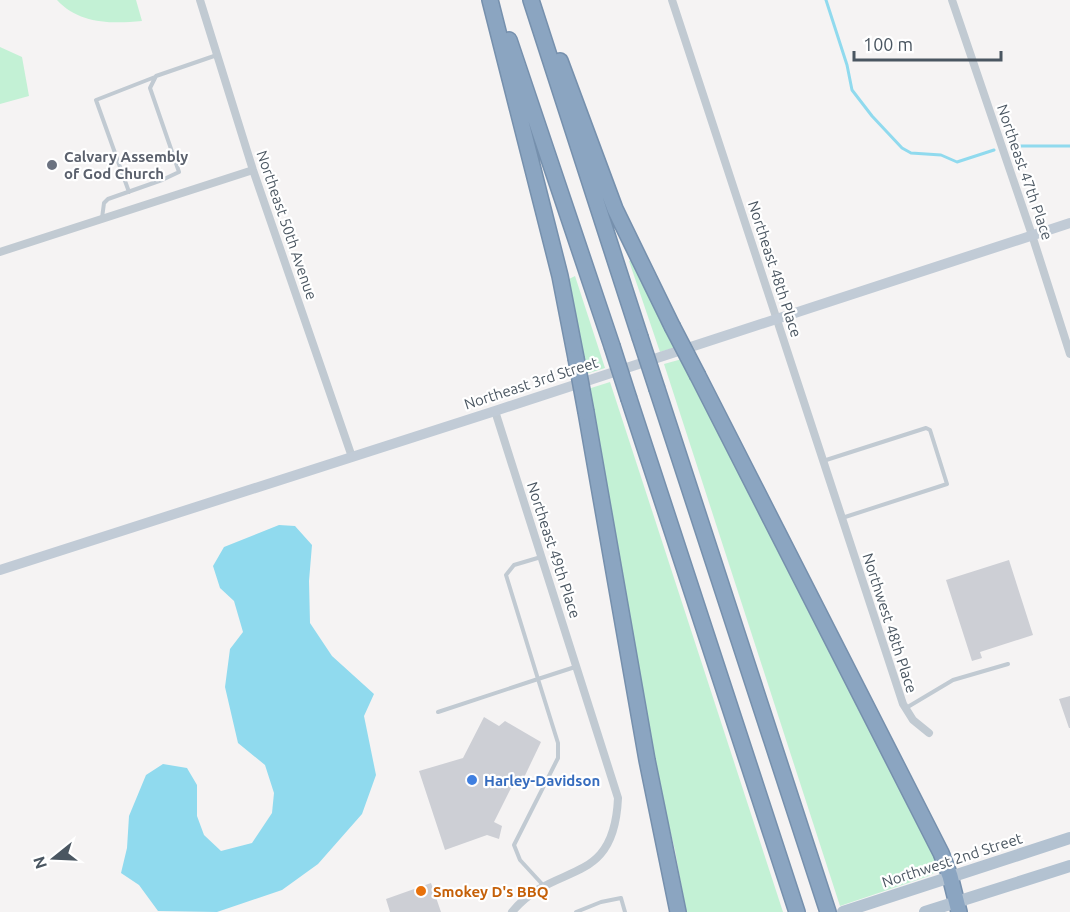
<svg xmlns="http://www.w3.org/2000/svg" width="1070" height="912" viewBox="0 0 1070 912" font-family="Ubuntu,sans-serif">
	<rect width="100%" height="100%" fill="#f5f3f3"/>
	<path fill="#c3f1d5" d="M57,0H136L142,21C111,24 79,24 57,0Z
		M0,47L22,57L29,96L0,104Z
		M632,259L676,347L660,352L629,261Z
		M575,276L605,368L586,374L567,280Z
		M682,359L928,840L937,864L935,872L929,876L840,906L664,364Z
		M610,382L783,912H686L675,850L649,747L588,389Z"/>
	<path fill="#90daee" d="M279,525L295,526L312,545L309,581L310,623L332,656L374,694L364,716L376,775L362,814L318,864L282,890L217,912L158,911L139,885L121,873L127,848L129,816L146,775L163,764L187,768L197,785V816L204,835L221,851L252,843L272,813L274,793L265,765L238,743L225,687L230,649L243,632L234,601L220,588L213,566L224,547Z"/>
	<g fill="none" stroke-linecap="round" stroke-linejoin="round">
		<path stroke="#90daee" stroke-width="3" d="M826,0L847,65L852,90L872,116L902,148L911,153L941,155L957,162L994,150
			M1013,146H1070"/>
	</g>
	<path fill="#cdcfd5" d="M1009,560L1033,635L980,652L982,658L972,661L946,580Z
		M1070,696V728H1069L1059,699Z
		M484,717L499,726L505,721L541,742L519,788L512,786L494,822L502,826L499,839L487,835L445,850L419,771L463,758Z
		M431,883L441,912H390L386,899Z"/>
	<g fill="none" stroke-linecap="round" stroke-linejoin="round">
		<g stroke="#7690ad" stroke-width="18">
			<path id="highway" d="M490,0L560,276L576,358
				M531,0L640,337
				M509,40L612,346
				M560,61L615,209L672,326
				M698,376L941,853L950,876L959,912
				M657,389L828,912
				M629,399L797,912
				M586,412L647,760L678,912"/>
		</g>
		<path stroke="#c1cad2" stroke-width="4" d="M129,192L96,100L155,77
			M102,218L104,203L108,199L162,180L179,172L150,88L156,76L217,55
			M823,461L926,428L930,430L947,484L842,518
			M906,708L953,680L1008,664
			M438,712L538,679L506,575L514,565L541,557
			M543,885L520,860L514,845L558,758V743L538,679L575,667
			M576,912L601,902L621,898L625,912"/>
		<path stroke="#c1cad2" stroke-width="8" d="M200,0L253,170L352,457
			M672,0L903,704L913,720L929,733
			M952,0L1032,235L1070,354
			M0,252L253,170
			M495,411L618,798C614,889 555,860 512,912"/>
		<path stroke="#c1cbd6" stroke-width="10" d="M0,570L495,411L1070,223"/>
		<path stroke="#b3c2d1" stroke-width="12" d="M843,912L1070,838
			M925,912L1070,866"/>
		<use href="#highway" stroke="#8ba5c1" stroke-width="15"/>
		<g stroke="#7690ad" stroke-width="18" stroke-linecap="butt">
			<path id="highway-bridge" d="M672,326L698,376
				M640,337L657,389
				M612,346L629,399
				M576,358L586,412"/>
		</g>
		<use href="#highway-bridge" stroke="#8ba5c1" stroke-width="15"/>
	</g>
	<circle fill="#6b7280" stroke="#fff" stroke-width="2" cx="52" cy="165" r="6"/>
	<circle fill="#3f7fe0" stroke="#fff" stroke-width="2" cx="472" cy="780" r="6"/>
	<circle fill="#e8710a" stroke="#fff" stroke-width="2" cx="421" cy="891" r="6"/>
	<g text-anchor="middle" dominant-baseline="central" stroke-width="4.5" stroke-linejoin="round" paint-order="stroke">
		<g font-size="15" font-weight="bold" fill="#5b616d" stroke="#fff" text-anchor="start">
			<text x="64" y="156">Calvary Assembly<tspan x="64" dy="17">of God Church</tspan></text>
		</g>
		<g font-size="15" fill="#4a5661" stroke="#fff">
			<text transform="translate(1025 172) rotate(71)">Northeast 47th Place</text>
			<text transform="translate(287 225) rotate(71)">Northeast 50th Avenue</text>
			<text transform="translate(775 269) rotate(72)">Northeast 48th Place</text>
			<text transform="translate(531 383) rotate(-18)">Northeast 3rd Street</text>
			<text transform="translate(554 550) rotate(72)">Northeast 49th Place</text>
			<text transform="translate(890 623) rotate(72)">Northwest 48th Place</text>
			<text transform="translate(952 860) rotate(-18)">Northwest 2nd Street</text>
		</g>
		<g font-size="15" font-weight="bold" fill="#366cbe" stroke="#fff" text-anchor="start">
			<text x="484" y="780">Harley-Davidson</text>
		</g>
		<g font-size="15" font-weight="bold" fill="#c56008" stroke="#fff" text-anchor="start">
			<text x="433" y="891">Smokey D's BBQ</text>
		</g>
	</g>
	<g transform="translate(54 858) rotate(252)" stroke="#ffffff" stroke-width="4.5" paint-order="stroke">
	<path d="M0-4.5L10 22L0 15L-10 22Z" fill="#4a5661"/>
	<text y="-9" font-size="16" font-weight="bold" text-anchor="middle" fill="#4a5661">N</text>
	</g>
	<path d="M854 51v9h147v-9" fill="none" stroke="#4a5661" stroke-width="3"/>
	<text x="863" y="51" font-size="18" fill="#4a5661" stroke="#ffffff" stroke-width="4.5" paint-order="stroke">100 m</text>
</svg>
